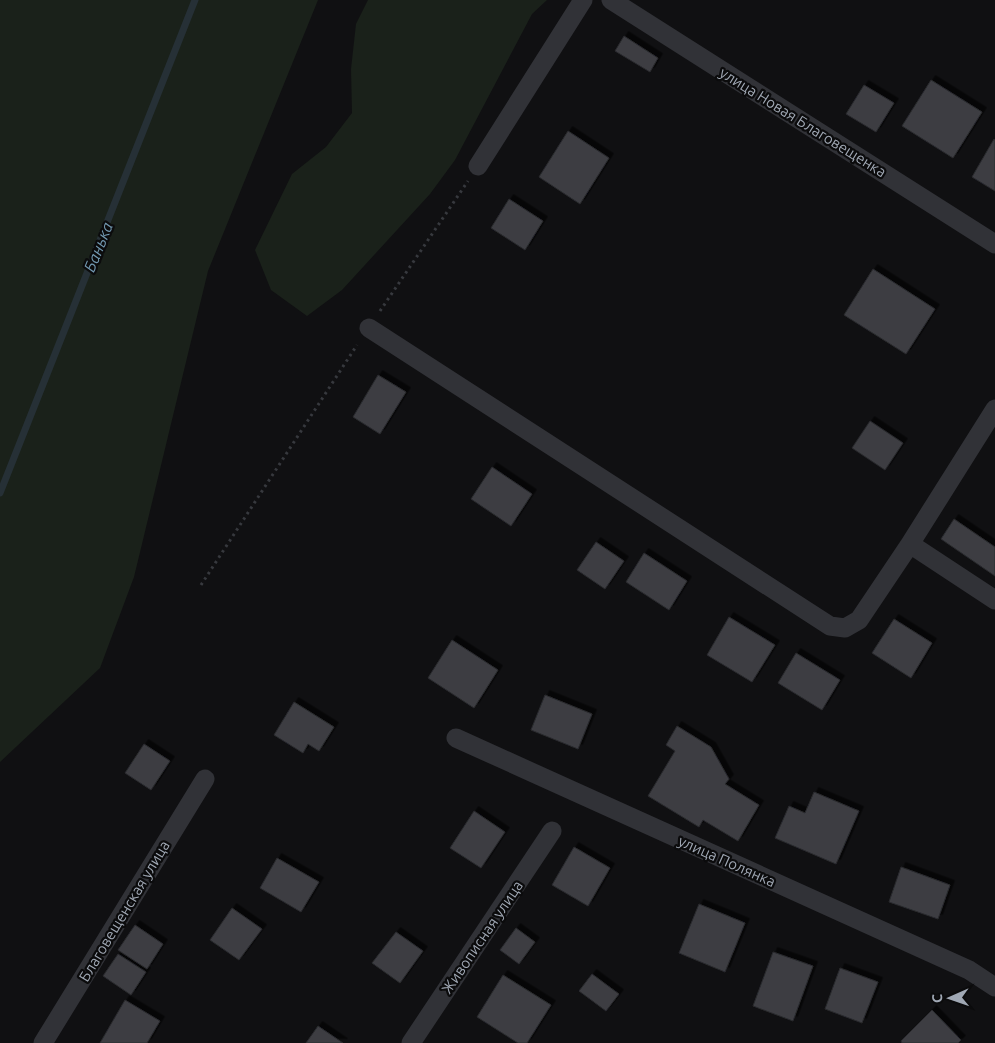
<svg xmlns="http://www.w3.org/2000/svg" width="995" height="1043" viewBox="0 0 995 1043" font-family="Ubuntu,sans-serif">
	<defs>
		<filter id="shadow"><feDropShadow dx="4.5" dy="-4.5" stdDeviation="0" flood-color="#0009"/></filter>
	</defs>
	<rect width="100%" height="100%" fill="#101012"/>
	<path fill="#1a211a" d="M0,0H318L208,271L134,577L100,668L0,762Z
		M368,0H547L532,14L455,160L430,194L342,290L307,316L271,290L255,250L292,174L326,147L352,113L351,69L356,24Z"/>
	<g fill="none" stroke-linecap="round" stroke-linejoin="round">
		<path stroke="#263036" stroke-width="7" d="M0,493L195,0"/>
	</g>
	<path fill="#3c3e42" stroke="#2a2a2e" filter="url(#shadow)" d="M624,36L658,58L650,72L615,51Z
		M931,80L982,112L953,158L902,126Z
		M864,85L894,103L876,132L846,114Z
		M568,131L609,158L580,204L539,177Z
		M994,139L995,140V191L972,177Z
		M509,199L543,221L525,250L491,228Z
		M873,269L935,309L906,354L844,315Z
		M378,375L406,392L380,434L353,417Z
		M870,421L903,443L885,470L852,448Z
		M492,467L532,494L511,526L471,499Z
		M954,519L995,547V576L941,539Z
		M596,542L624,561L605,589L577,570Z
		M644,553L687,581L669,610L626,582Z
		M729,617L775,645L752,682L707,655Z
		M894,619L932,643L911,678L872,653Z
		M452,640L498,670L474,708L428,678Z
		M796,653L840,680L822,710L778,683Z
		M545,695L592,714L578,749L531,730Z
		M294,702L334,727L319,751L308,744L303,753L274,735Z
		M677,726L711,747L729,779L725,784L759,805L738,841L703,820L699,827L648,796L675,751L666,745Z
		M144,744L170,761L151,790L125,773Z
		M814,792L859,811L836,864L775,838L789,806L805,813Z
		M474,811L505,832L481,868L450,848Z
		M574,847L610,868L588,906L552,885Z
		M277,858L319,882L301,912L260,888Z
		M901,867L950,885L938,919L889,902Z
		M699,904L745,923L725,972L679,953Z
		M232,908L262,929L239,960L210,940Z
		M135,925L163,944L147,969L118,950Z
		M516,928L535,942L519,964L500,950Z
		M396,932L423,951L400,983L372,963Z
		M773,952L813,966L793,1021L753,1006Z
		M118,954L146,972L131,995L103,976Z
		M840,968L878,982L862,1023L825,1009Z
		M592,974L619,994L606,1011L579,991Z
		M503,975L551,1005L527,1043H518L477,1017Z
		M125,1000L160,1021L147,1043H100Z
		M932,1010L961,1040L958,1043H902L901,1041Z
		M318,1026L343,1043H306Z"/>
	<g fill="none" stroke-linecap="round" stroke-linejoin="round">
		<path stroke="#37393e" stroke-width="3" stroke-dasharray="2.5 4" stroke-linecap="butt" d="M380,311L468,181
			M201,585L357,345"/>
		<path stroke="#313237" stroke-width="19" d="M611,0L995,244
			M478,166L583,0
			M369,328L830,626L845,628L859,620L910,544
			M995,409L910,544L995,600
			M456,738L969,970L995,987
			M43,1043L205,779
			M411,1043L552,831"/>
	</g>
	<g text-anchor="middle" dominant-baseline="central" stroke-width="4.5" stroke-linejoin="round" paint-order="stroke">
		<g font-size="15" fill="#a0a8b4" stroke="#0b0b0c">
			<text transform="translate(803 122) rotate(32)">улица Новая Благовещенка</text>
			<text transform="translate(727 861) rotate(24)">улица Полянка</text>
			<text transform="translate(124 911) rotate(-59)">Благовещенская улица</text>
			<text transform="translate(482 937) rotate(-56)">Живописная улица</text>
		</g>
		<g font-size="16" font-style="italic" fill="#739ab2" stroke="#0b0b0c">
			<text transform="translate(98 247) rotate(-68)">Банька</text>
		</g>
	</g>
	<g transform="translate(950 998) rotate(268)" stroke="#0b0b0c" stroke-width="4" paint-order="stroke">
	<path d="M0-4L9 19L0 12L-9 19Z" fill="#a0a8b4"/>
	<text y="-8" font-size="14" font-weight="bold" text-anchor="middle" fill="#a0a8b4">С</text>
	</g>
</svg>
